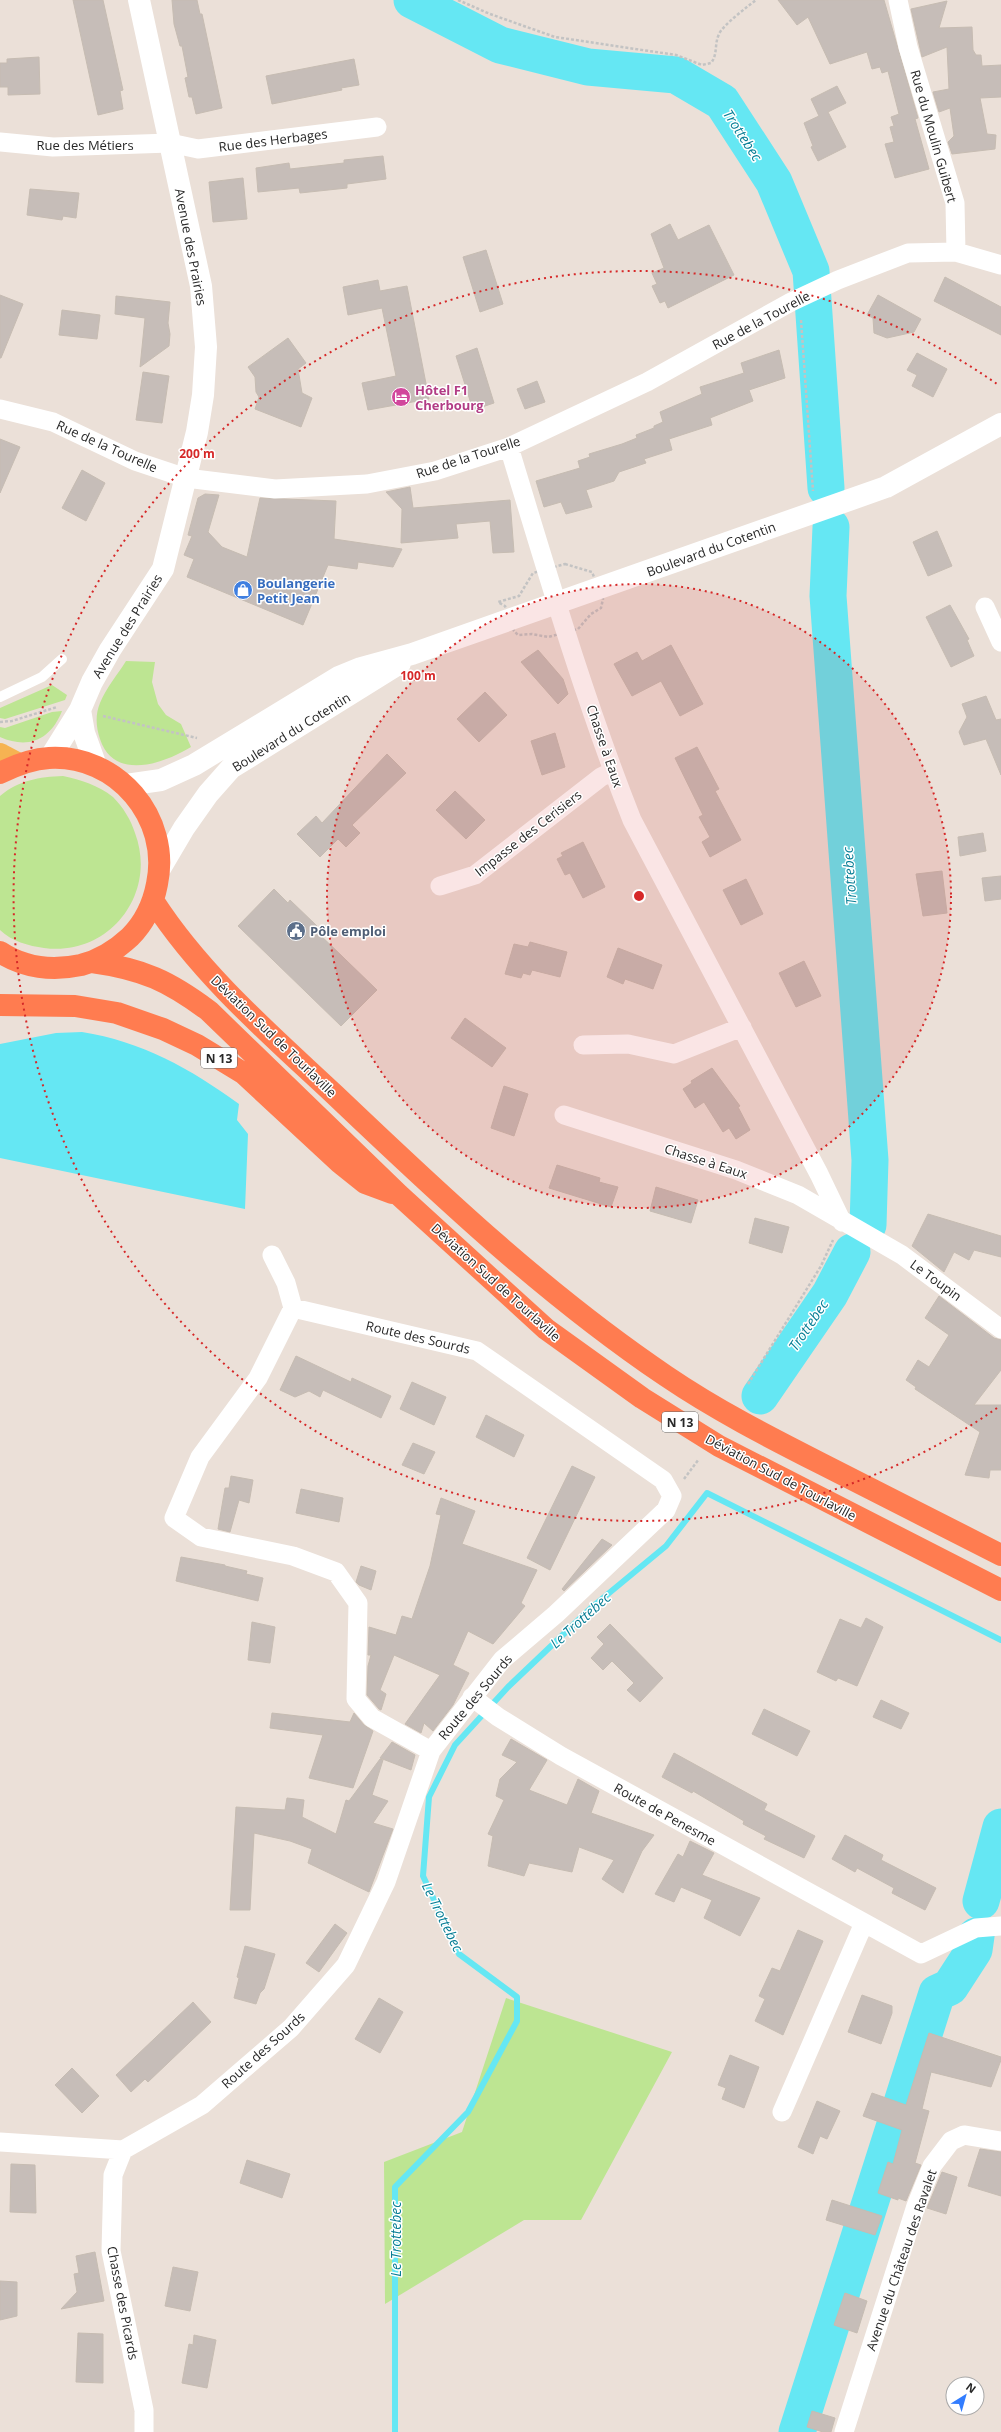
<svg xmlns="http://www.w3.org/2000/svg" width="1001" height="2432" viewBox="0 0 1001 2432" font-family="'Open Sans',sans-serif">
	<rect width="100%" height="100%" fill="#ebe0d8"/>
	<path fill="#bde592" d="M126,661L155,662L152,682L158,704L166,715L181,724L191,747C165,763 114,782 100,739C96,727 95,715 100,703C106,688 118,674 126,661Z
		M52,685L67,695L65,700L5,719L0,718V708Z
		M62,711C51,739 29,750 0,737V727L5,728L52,712Z
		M63,776C81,780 98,785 113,797C123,807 131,820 135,833C158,894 109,957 44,948C29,946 11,941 0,930V796C19,780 39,777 63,776Z
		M506,1998L672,2052L581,2220H524L385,2304L384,2162L462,2132Z"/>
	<path fill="#65e7f3" d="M82,1032C141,1041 191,1069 239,1104L237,1120L248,1134L245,1209L0,1158V1044L56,1033Z"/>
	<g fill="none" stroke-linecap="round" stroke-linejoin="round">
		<path stroke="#65e7f3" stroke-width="6" d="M395,2432V2187L468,2112L517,2021V1997L459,1954L423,1876L429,1797L455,1745L508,1687L591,1608L666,1546L707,1493L1001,1640"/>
		<path stroke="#65e7f3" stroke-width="37" d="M412,0L500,45L588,67L676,75L722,102L774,182L811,271L826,488
			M831,527L828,596L870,1160L868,1225
			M760,1396L830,1294L852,1252
			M981,1901L1001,1827
			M797,2432L937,1993L950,1987L974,1950L976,1936"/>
	</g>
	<path fill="#c6bdb8" stroke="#c6bcb2" d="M73,0H103L123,90L120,91L123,109L98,115Z
		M172,0H197L200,14H202L222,108L196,114L192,97H189L185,78L188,77L182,46H180L174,24Z
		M778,0H884L918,118L915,119L929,169L895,178L885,144L894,142L890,127L894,126L891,117L899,114L888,71L882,73L880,67L872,69L867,52L830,64L808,17L797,25Z
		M947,1L939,28L972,27L973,50L976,55H981L982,66L1001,65V97L980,98L987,134L996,135L995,149L952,154L948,142L954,136L950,108L939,112L933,92L949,89L947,47L922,57L911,9Z
		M39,57L40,94L8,95V87H0V63H7V59Z
		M354,59L359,85L341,88L342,90L272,104L266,76Z
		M837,86L846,103L828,112L846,147L818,161L811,147L813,146L804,123L819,116L811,99Z
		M383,156L386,179L347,184V188L300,193L299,188L258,192L256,168L289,163L290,169L344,163V160Z
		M243,178L247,219L213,222L209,182Z
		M30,189L79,193L76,218L63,216L62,220L27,215Z
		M670,224L678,240L709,225L734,275L668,308L665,301L660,303L652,286L657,284L652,273L664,268L651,234Z
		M486,250L503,304L480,312L463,257Z
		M945,277L1001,307V335L934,301Z
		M378,280L380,291L407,286L429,399L368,410L362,383L396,376L382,308L348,315L343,287Z
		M0,295L23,304L1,358H0Z
		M878,295L921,319L914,332L887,338L874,333L873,318L867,315Z
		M116,296L170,302L168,323L170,334L169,346L140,367L145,318L115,314Z
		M62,310L100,315L97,339L59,335Z
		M288,338L306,363L298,369L302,393L312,398L301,427L255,409L259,397L256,392L255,377L248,367Z
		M477,348L494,403L473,410L456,356Z
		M779,350L785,378L749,390L753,401L710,418L712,425L669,439L672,450L644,459L646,463L619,472L614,481L586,490L592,507L566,514L561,502L544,507L536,481L580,468L578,461L590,457L589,454L622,444L637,438L636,435L654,428V426L663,422L660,412L702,394L700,387L744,373L741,363Z
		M917,353L947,369L933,397L912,386L917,375L907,370Z
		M143,372L169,376L162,423L136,420Z
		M537,381L545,402L525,409L517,389Z
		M0,439L20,447L0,493Z
		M82,470L105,483L86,521L62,508Z
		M410,487L413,508L510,500L514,552L493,553L490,521L456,524L458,538L401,543L402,509L386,492Z
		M205,494L219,495L208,532L222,547L247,557L260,498L336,501L334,539L402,549L393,567L358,562L357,569L328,565L303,625L187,577L194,559L184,555L192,536L188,535L198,498Z
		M937,531L952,566L928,576L913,542Z
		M950,605L969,639L967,640L974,656L951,667L926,617Z
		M671,645L703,704L680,716L661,681L632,696L614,664L637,652L642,661Z
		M538,650L563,679L568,694L558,704L521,662Z
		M485,692L507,715L479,742L457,719Z
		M986,696L996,720L1001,719V775L986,739L964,745L959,732L967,717L962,704Z
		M555,733L565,767L542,775L531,741Z
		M697,747L719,789L715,791L741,840L710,857L702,842L710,837L699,817L703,815L675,758Z
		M387,754L406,773L352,825L360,833L346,847L338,839L320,857L297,834L316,816L322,823Z
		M455,791L485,820L466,839L436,810Z
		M983,833L986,851L960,856L958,837Z
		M583,842L605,887L583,898L570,873L565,875L557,859L563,856L561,853Z
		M942,871L947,913L923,916L916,874Z
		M1001,876V899L985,901L982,878Z
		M746,879L763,914L741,925L723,890Z
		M274,889L288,903L290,900L317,926L314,929L377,990L341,1026L238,926Z
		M530,942L567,952L560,977L532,970L530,975L523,973L521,978L505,974L514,944L528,947Z
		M618,948L662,965L653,989L625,979L623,984L607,977Z
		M804,961L821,996L796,1007L779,973Z
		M465,1018L506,1048L492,1067L451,1038Z
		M712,1068L740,1106L738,1107L750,1130L736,1139L729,1128L723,1132L704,1102L695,1108L683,1089L692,1083L691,1081Z
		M504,1086L528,1094L514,1136L491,1128Z
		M557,1165L600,1178L599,1182L618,1187L611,1207L549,1188Z
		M656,1187L698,1200L691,1223L650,1211Z
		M928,1214L1001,1236V1257L974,1250L969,1260L954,1252L944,1272L912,1246Z
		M755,1218L789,1227L782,1253L749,1243Z
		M939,1296L994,1338L1001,1340V1370L974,1405H1001V1470H990L989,1478L965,1475L980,1432L915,1389L916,1387L906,1380L918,1360L929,1367L949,1335L925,1318Z
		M296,1356L351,1382L352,1378L391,1396L381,1418L323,1390L320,1397L309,1391L295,1397L280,1390Z
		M412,1382L446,1397L434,1425L400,1409Z
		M486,1415L524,1435L514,1457L476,1437Z
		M413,1443L435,1452L424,1474L402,1465Z
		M572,1466L595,1477L550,1570L527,1558Z
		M231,1476L253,1480L249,1503L239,1500L230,1532L218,1529L225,1488H229Z
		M301,1489L343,1498L339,1522L296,1513Z
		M441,1498L475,1511L462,1544L537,1570L521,1603L525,1606L493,1644L468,1631L453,1665L469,1673L453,1705L433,1731L424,1723L421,1733L405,1724L440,1675L394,1655L380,1690L386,1694L381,1710L379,1709L367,1695L368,1666L371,1655H368L369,1627L396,1635L402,1616L412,1619L430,1566L441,1515L436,1514Z
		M602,1539L612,1545L564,1591L562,1589Z
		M181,1557L225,1565V1566L247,1571L246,1574L263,1578L258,1601L176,1581Z
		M361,1566L376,1571L371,1590L359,1585L356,1582Z
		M866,1618L883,1627L857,1686L838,1678L836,1681L817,1672L840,1619L861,1628Z
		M252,1622L275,1627L270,1663L248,1660Z
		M610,1624L663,1678L640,1702L627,1690L634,1683L612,1661L603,1670L591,1658L604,1644L597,1637Z
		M881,1700L909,1713L901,1729L873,1717Z
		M764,1709L810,1731L797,1756L752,1734Z
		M272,1713L350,1722L354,1713L364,1725L373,1731L353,1788L309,1778L323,1735L270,1728Z
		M511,1739L547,1760L529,1790L567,1805L578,1779L599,1791L591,1813L654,1835L642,1851L623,1893L602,1879L614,1860L579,1847L572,1872L529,1863L524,1876L488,1866L493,1836L488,1834L504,1800L496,1796L500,1779L517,1762L502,1755Z
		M392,1742L415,1755L411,1770L380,1758Z
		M674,1753L767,1804L764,1810L815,1836L804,1858L764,1839L766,1836L743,1824L744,1821L693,1791L692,1793L662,1777Z
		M380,1759L383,1760L372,1795L388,1801L373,1823L393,1829L369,1892L308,1863L312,1849L290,1841L254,1833L250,1910H230L236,1807L285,1810L287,1798L304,1800L302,1817L336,1834L346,1800L349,1801Z
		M845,1835L883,1855L881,1860L936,1888L925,1910L892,1893L894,1888L857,1868L855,1872L832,1859Z
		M690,1841L714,1853L702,1875L760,1898L740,1936L704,1918L712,1900L681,1887L674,1902L655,1894L678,1854L683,1857Z
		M335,1924L347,1933L319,1972L306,1963Z
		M798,1930L823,1941L783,2035L755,2021L765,1999L759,1996L772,1968L780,1971Z
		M245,1946L275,1954L264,1989L260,1993L256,2004L234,1998L239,1978L237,1977Z
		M862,1995L892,2006V2013L881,2044L848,2032Z
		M379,1998L403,2012L380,2053L355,2039Z
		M193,2002L211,2022L148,2082L145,2079L131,2092L116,2075Z
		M929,2033L1001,2057V2060L991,2087L931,2072L922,2109L929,2111L915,2163L921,2165L906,2201L898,2198V2200L878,2193L888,2162L893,2164L902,2130L863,2116L872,2093L906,2105Z
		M730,2055L759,2067L744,2108L722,2099L726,2088L718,2085Z
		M72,2068L99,2096L82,2113L55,2085Z
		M817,2101L840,2111L827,2139L820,2136L813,2154L798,2147Z
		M980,2149L1001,2152V2196L968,2186Z
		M247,2160L290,2174L282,2198L240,2183Z
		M11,2164L35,2165L36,2213L10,2212Z
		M942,2172L957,2177L946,2214L927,2208Z
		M832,2200L882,2216L875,2235L826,2220Z
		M95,2252L104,2301L61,2309L77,2292L74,2274L79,2273L76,2256Z
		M173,2267L198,2272L190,2311L165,2306Z
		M0,2281L17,2282V2316L0,2320Z
		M845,2293L867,2301L857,2333L834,2325Z
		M78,2333L103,2334V2383L76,2382Z
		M194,2335L216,2340L207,2388L182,2383L189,2344L193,2345Z
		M812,2411L835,2418L831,2432H823L807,2427Z"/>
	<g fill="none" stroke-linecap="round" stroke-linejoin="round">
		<path stroke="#c3c3c3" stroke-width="2.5" stroke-dasharray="3 2" stroke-linecap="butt" d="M458,0L490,14L555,37L676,55L702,65L711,63C718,54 714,45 719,34C723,25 747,7 756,0
			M801,320L813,491
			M565,564L592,572L603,599L601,608L591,614L578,629L548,637L532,634L518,635L514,631L505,606L498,602L519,596L533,573Z
			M103,716L197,738
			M0,722L12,721L57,707
			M748,1384L821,1266L833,1240
			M684,1479L699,1459"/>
		<path stroke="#fff" stroke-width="10" d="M0,697L42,677L62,659"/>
		<path stroke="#fff" stroke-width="19" d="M898,0L908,47L955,203L956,252L1001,265
			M0,142L53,147L170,143L198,149L377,127
			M0,409L53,422L135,461L186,478L275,489L367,484L435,471L509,447L647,382L791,302L838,280L908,253L956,252
			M509,447C547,572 584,699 632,820L819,1174L842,1222
			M985,607L1001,642
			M440,886L475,875L601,777L613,771
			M583,1045L628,1044L674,1054L742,1027
			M564,1115L736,1170L798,1195L902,1255L1001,1329
			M272,1255L286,1283L293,1308L258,1378L200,1457L174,1518L201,1537L293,1556L336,1572L358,1603L356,1699L372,1718L431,1751
			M472,1697L498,1717L561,1756L921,1954L976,1928L1001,1926
			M782,2112L864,1923
			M0,2142L123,2150L202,2105L291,2028L346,1965L386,1882L431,1751L502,1660L556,1614L666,1510L672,1496L663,1480L477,1351L293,1308
			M123,2150L113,2175L111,2251L144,2410V2432
			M844,2432L916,2206L932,2166L951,2141L964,2135L1001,2141"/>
		<path stroke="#fff" stroke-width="22" d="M80,710L84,733L96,766
			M50,758L80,710L92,682L110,650L163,569L197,432L203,395L206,347L201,286L139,0
			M126,785L161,780L194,765L339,677L361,668L412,654L886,487L1001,424
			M161,867L184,828L208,794L231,768L400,663"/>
		<path stroke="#f6b352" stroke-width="22" d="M0,754L19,764"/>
		<path stroke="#ff7c50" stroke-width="22" d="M0,773C16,765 31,759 49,758C117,754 171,818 157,884C153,905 145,922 130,937C116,950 100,960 81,965C53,971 24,968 0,952
			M154,902C202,976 271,1035 335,1095C440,1195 546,1295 666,1376C716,1410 769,1437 822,1464C882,1494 941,1525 1001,1555
			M92,962C143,969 169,981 209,1011L399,1195L546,1329L642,1398L719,1446L1001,1590
			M0,1005L75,1006L117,1013L163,1029L197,1045L243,1073L340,1163L365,1183L392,1193"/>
	</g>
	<circle cx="639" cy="896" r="312" fill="#d62828" fill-opacity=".12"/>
	<g fill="none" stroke="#d62828" stroke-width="2" stroke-dasharray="2 4">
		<circle cx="639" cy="896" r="312"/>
		<path d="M997 1408A625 625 0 1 1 997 384"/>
	</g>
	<defs>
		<g id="hotel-disc" transform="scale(1)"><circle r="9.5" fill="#d1479c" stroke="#fff"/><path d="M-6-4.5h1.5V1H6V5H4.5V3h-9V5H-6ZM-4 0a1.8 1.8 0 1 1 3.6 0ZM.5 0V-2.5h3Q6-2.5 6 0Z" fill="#fff"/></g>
		<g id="shop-disc" transform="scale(1)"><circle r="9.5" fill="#3f7fe0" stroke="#fff"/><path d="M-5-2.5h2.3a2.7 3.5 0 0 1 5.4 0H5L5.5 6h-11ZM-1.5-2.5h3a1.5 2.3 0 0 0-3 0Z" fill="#fff"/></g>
		<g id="civic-disc" transform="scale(1)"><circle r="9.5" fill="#5c6f8a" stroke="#fff"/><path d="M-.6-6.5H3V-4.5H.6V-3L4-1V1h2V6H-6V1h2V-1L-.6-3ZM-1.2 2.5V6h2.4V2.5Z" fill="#fff"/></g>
	</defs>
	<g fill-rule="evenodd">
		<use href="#hotel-disc" x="401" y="397"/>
		<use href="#shop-disc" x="243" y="590"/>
		<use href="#civic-disc" x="296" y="931"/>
	</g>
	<g text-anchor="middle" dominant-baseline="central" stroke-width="3" stroke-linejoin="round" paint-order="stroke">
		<g fill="#fff" stroke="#686868" stroke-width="1">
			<rect x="201" y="1048" width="36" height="20" rx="3"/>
			<rect x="662" y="1412" width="36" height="20" rx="3"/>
		</g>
		<g font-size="12" font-weight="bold" fill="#282828">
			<text x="219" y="1058">N 13</text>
			<text x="680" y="1422">N 13</text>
		</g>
		<g font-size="13" fill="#282828" stroke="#fff">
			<text transform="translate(934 136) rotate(74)">Rue du Moulin Guibert</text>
			<text transform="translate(273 140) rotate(-7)">Rue des Herbages</text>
			<text x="85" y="145">Rue des Métiers</text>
			<text transform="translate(191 247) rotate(79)">Avenue des Prairies</text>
			<text transform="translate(761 320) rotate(-28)">Rue de la Tourelle</text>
			<text transform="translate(107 446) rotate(24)">Rue de la Tourelle</text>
			<text transform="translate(468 457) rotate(-18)">Rue de la Tourelle</text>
			<text transform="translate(711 549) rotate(-20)">Boulevard du Cotentin</text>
			<text transform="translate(127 626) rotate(-58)">Avenue des Prairies</text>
			<text transform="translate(291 732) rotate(-32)">Boulevard du Cotentin</text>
			<text transform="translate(605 746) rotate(71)">Chasse à Eaux</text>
			<text transform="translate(528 833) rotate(-38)">Impasse des Cerisiers</text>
			<text transform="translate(274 1036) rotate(44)">Déviation Sud de Tourlaville</text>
			<text transform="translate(706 1161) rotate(18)">Chasse à Eaux</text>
			<text transform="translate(936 1280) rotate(36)">Le Toupin</text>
			<text transform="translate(496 1282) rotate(42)">Déviation Sud de Tourlaville</text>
			<text transform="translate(418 1337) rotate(13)">Route des Sourds</text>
			<text transform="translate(781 1477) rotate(28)">Déviation Sud de Tourlaville</text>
			<text transform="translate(475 1697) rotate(-50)">Route des Sourds</text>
			<text transform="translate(665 1814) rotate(29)">Route de Penesme</text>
			<text transform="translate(263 2050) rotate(-42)">Route des Sourds</text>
			<text transform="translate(901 2260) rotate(-71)">Avenue du Château des Ravalet</text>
			<text transform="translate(123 2303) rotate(79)">Chasse des Picards</text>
		</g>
		<g font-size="13" font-weight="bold" fill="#b23c85" stroke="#fff" text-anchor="start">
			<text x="415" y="390">Hôtel F1<tspan x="415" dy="15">Cherbourg</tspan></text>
		</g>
		<g font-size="13" font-weight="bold" fill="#366cbe" stroke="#fff" text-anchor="start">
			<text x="257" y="583">Boulangerie<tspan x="257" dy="15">Petit Jean</tspan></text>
		</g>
		<g font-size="13" font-weight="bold" fill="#4e5e75" stroke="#fff" text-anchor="start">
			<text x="310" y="931">Pôle emploi</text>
		</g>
		<g font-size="14" font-style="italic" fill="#087e95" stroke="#fff">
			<text transform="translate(743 135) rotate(57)">Trottebec</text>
			<text transform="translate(849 876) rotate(-94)">Trottebec</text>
			<text transform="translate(808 1325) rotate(-56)">Trottebec</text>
			<text transform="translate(580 1620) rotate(-42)">Le Trottebec</text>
			<text transform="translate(443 1917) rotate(64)">Le Trottebec</text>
			<text transform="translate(395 2239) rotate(-90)">Le Trottebec</text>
		</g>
	</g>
	<circle cx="639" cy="896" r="6" fill="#d62828" stroke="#fff" stroke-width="2"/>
	<g font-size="12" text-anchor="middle" font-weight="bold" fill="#d62828" stroke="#fff" stroke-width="3" stroke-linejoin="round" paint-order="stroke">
		<text x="197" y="458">200 m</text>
		<text x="418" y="680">100 m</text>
	</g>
	<g transform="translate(965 2396) rotate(37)"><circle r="19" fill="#ffffff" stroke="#a9a9a9"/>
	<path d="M0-3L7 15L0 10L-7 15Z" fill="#327dff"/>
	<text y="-6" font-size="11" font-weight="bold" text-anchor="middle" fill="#282828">N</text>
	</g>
</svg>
